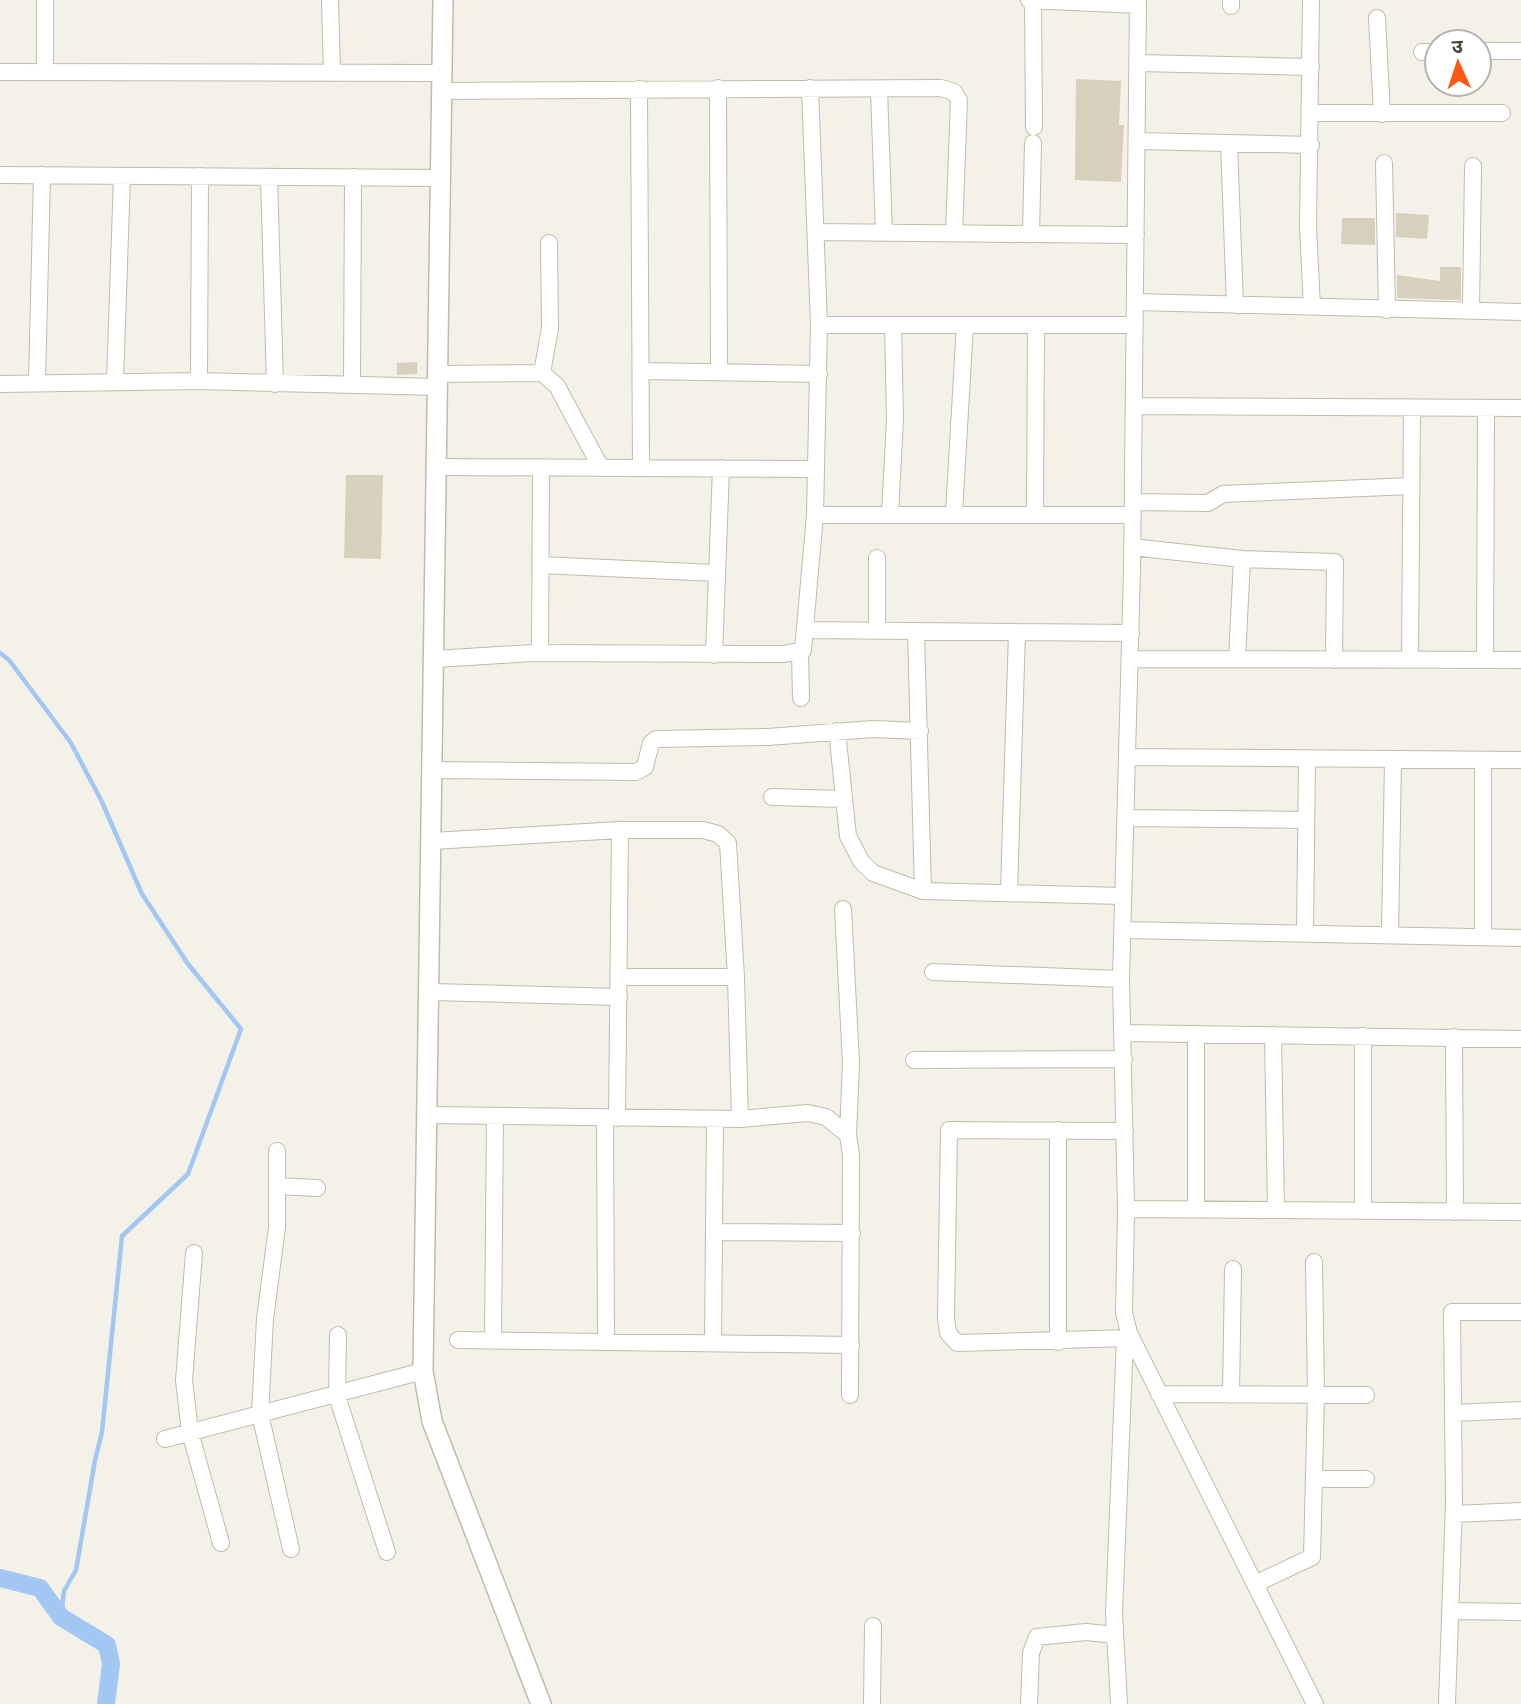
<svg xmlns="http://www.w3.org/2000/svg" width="1521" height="1704" viewBox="0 0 1521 1704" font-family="'Archivo Narrow','Noto Sans Devanagari',sans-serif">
	<rect width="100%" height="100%" fill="#f4f2e8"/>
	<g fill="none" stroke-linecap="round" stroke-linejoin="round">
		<path stroke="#a2c7f3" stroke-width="4.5" d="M0,653L9,660L71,743L102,802L142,894L188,964L241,1029L188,1174L122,1236L102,1432L95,1460L76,1570L64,1591L61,1617"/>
		<path stroke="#a2c7f3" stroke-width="18" d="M0,1578L40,1588L61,1617L107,1645L111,1664L106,1704"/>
	</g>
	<path fill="#d7d0bd" d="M1076,79L1121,81L1119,125H1124L1121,182L1075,180Z
		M1396,213L1429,215L1427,239L1396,237Z
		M1342,218H1375V245L1341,244Z
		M1440,267H1461V300L1397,298V275L1440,281Z
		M417,362V374L397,375V363Z
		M346,475H383L381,559L344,558Z"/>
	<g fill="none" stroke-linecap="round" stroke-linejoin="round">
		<g stroke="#c0bcaa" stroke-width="18">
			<path id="minor" d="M45,0V72
				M330,0L332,72
				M1029,0L1138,5
				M1033,0L1034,127
				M1138,0L1132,569L1121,979L1126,1209L1124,1312L1129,1333L1315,1704
				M1231,0V6
				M1311,0L1308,227L1312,307
				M1377,18L1382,114
				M1479,51H1521
				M1422,52H1437
				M1139,63L1311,67
				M0,72L443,73
				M718,88L719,372
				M810,88L819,325H1135
				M639,89L641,468
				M879,90L884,233
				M443,91L941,88L954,92L959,100L954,233
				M1311,113H1502
				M1137,141L1311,145
				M1033,143L1031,234L1136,235
				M1229,143L1235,305
				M1384,163L1387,310
				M0,175L442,178
				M269,177L275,384
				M816,232L1031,234
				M1136,302L1521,312
				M1471,311L1473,166
				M641,371L819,374
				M542,373L550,328L549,243
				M439,374L542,373L557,386L601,468
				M199,381L200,176
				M37,382L42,175
				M115,382L122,176
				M0,384L199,381L439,387
				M352,384L353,177
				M1134,406L1521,408
				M438,467L816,469
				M1133,502L1208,503L1223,494L1411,486
				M954,513L965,325
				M1035,513L1036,325
				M815,515H1133
				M890,515L895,419L893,325
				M1132,547L1242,559
				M541,565L716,573
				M806,630L1131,633
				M877,631V558
				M916,632L923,891
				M800,652L801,698
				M540,653L541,468
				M714,655L721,468
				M435,659L532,653L784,654L803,650L815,515L819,325
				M1130,659L1521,660
				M1237,659L1242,559L1335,562L1334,660
				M1410,660L1412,408
				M1485,660L1486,408
				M837,731L848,836L861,861L873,873L923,891L1122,896
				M1127,757L1521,760
				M1483,760V937
				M433,770L636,772L645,767L651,743L656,739L768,737L873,729L920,731
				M772,797L843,799
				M1126,818L1306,820
				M432,841L620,830H703L718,834L728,843L736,977L740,1119
				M1009,891L1017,632
				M843,909L851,1063L848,1135
				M1123,930L1521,938
				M1305,933L1307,759
				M1390,934L1393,759
				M933,972L1121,979
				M620,977H736
				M431,992L619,997
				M1123,1033L1521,1039
				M1273,1035L1276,1210
				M1454,1037L1455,1212
				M914,1060L1124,1059
				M429,1115L740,1119L808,1113L826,1117L848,1135L851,1155L850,1395
				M605,1117L606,1341
				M617,1118L620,830
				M1125,1131L949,1130L946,1318L948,1333L957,1343L1131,1338
				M277,1151V1227L265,1319L260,1414L291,1549
				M277,1186L317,1188
				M1126,1209L1521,1212
				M1196,1209V1034
				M1363,1211V1036
				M714,1232L852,1233
				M194,1253L184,1380L190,1432L221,1543
				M338,1335L337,1396L387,1552
				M493,1339L495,1116
				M458,1340L851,1345
				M1058,1342V1130
				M713,1343L715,1119
				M1159,1394L1366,1395
				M1231,1395L1233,1269
				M1454,1413L1521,1410
				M165,1439L423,1371
				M1315,1479H1366
				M1454,1514L1521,1511
				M1255,1584L1312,1557L1316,1395L1314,1262
				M1450,1611L1521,1612
				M872,1704L873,1626
				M1029,1704L1031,1653L1037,1637L1086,1632L1115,1635
				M1119,1704L1114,1613L1125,1338
				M1447,1704L1454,1503L1452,1312H1521"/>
		</g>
		<g stroke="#c0bcaa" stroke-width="22">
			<path id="tertiary" d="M443,0L423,1371L432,1421L541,1704"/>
		</g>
		<use href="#minor" stroke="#fff" stroke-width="16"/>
		<use href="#tertiary" stroke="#fff" stroke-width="19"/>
	</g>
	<g transform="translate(1458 63) rotate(357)"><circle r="33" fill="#ffffff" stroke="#b6b4af" stroke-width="2"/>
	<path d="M0-5L12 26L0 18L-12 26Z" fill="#ff5714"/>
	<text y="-10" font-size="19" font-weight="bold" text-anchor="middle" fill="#484436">उ</text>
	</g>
</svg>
